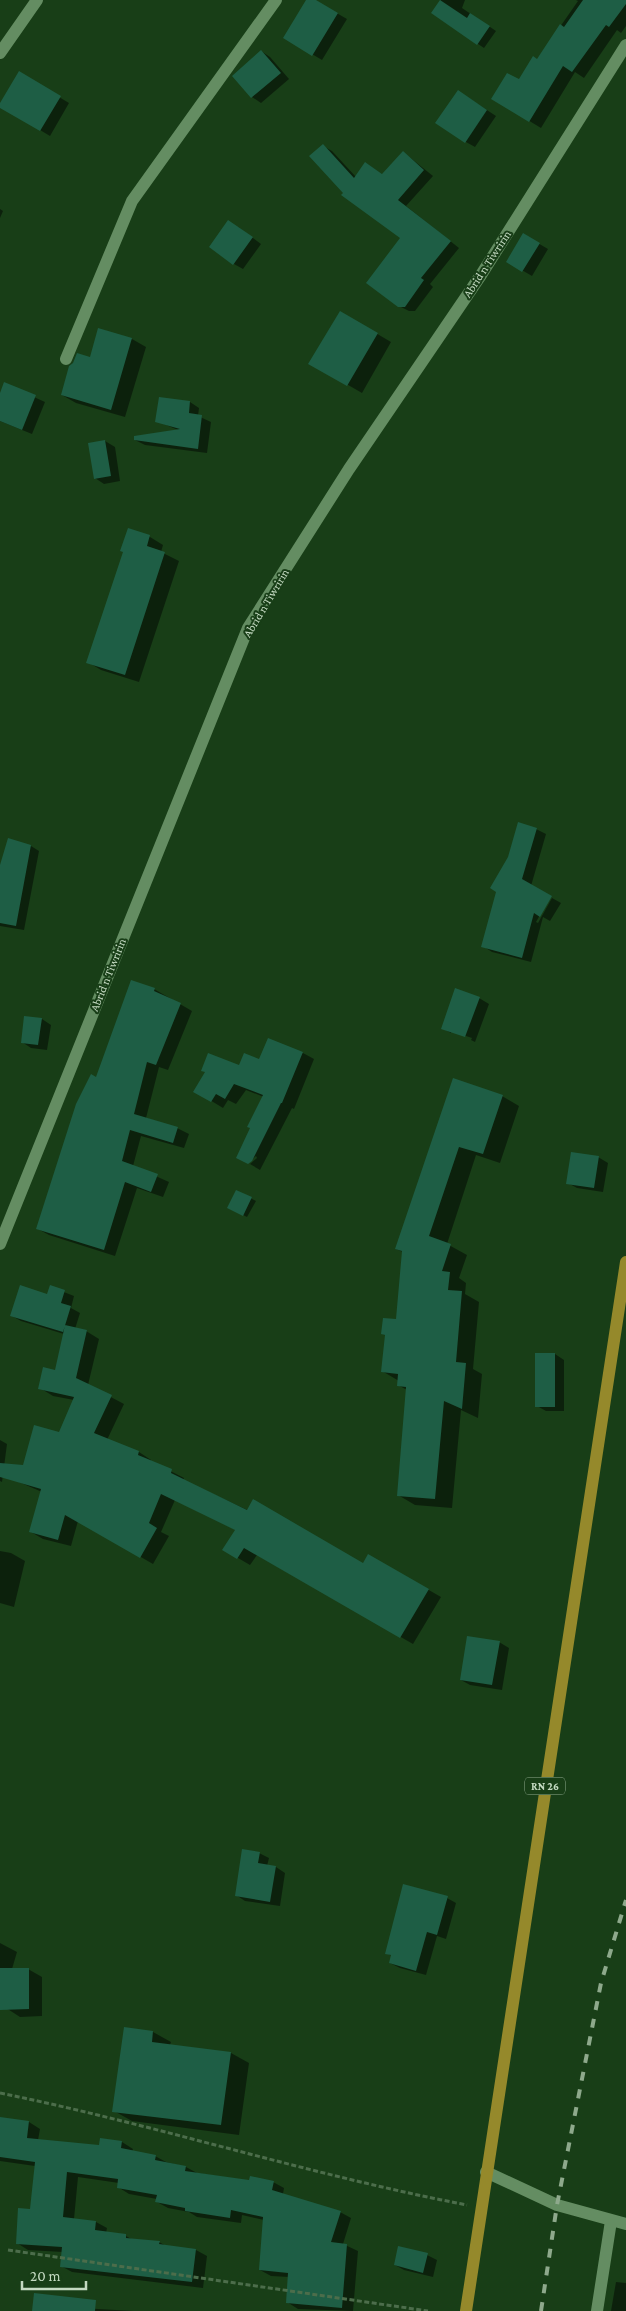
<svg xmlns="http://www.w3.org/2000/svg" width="626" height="2311" viewBox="0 0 626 2311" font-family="'Crimson Pro',serif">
	<rect width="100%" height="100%" fill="#183e17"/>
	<path fill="#0007" d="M307,0H314L347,19L322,60L285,38Z
		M441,0H465L462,8L496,31L484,48L432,13Z
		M576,0H626V26L621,33L617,30L584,78L575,72L541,128L493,99L519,81L537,60L578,1Z
		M261,51L270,57L289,79L261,103L252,97Z
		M19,73L69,103L50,136L0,106Z
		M467,97L496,116L475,147L466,142Z
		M323,146L332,151L356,177L366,163L383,175L403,152L433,176L406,206L459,248L430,284L433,287L415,311H409L399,306L402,238L344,193Z
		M0,209L3,211L0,218Z
		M238,227L261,244L243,269L234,264Z
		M524,235L548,249L532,276L508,262Z
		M340,312L391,342L362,393L310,363Z
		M132,339L146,347L125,417L76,403L62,395L90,358Z
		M5,384L45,402L32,434L0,421V396Z
		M160,398L190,402L199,408L198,416L211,422L207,453L145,445L135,440L178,430L157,421Z
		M105,441L115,447L120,481L104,484L95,478Z
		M129,530L150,537L163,545L161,552L179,561L139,682L101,670L88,662L124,552Z
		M536,829L546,834L531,886L550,897L536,922L538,923L552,898L561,903L550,921L543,917L531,962L492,952L483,946Z
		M31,846L39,851L24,930L0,926V869Z
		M154,989L192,1011L168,1070L159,1067L146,1118L177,1128L189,1134L184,1148L141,1136L133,1166L169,1182L163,1197L137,1188L115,1256L49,1235L38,1229L97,1079Z
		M479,998L489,1004L475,1042L471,1040L472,1038L451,1031V1033L442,1028Z
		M42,1019L51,1025L47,1050L31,1048L22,1042Z
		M303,1053L314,1059L294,1109L292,1108L260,1170L250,1164L257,1158L256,1156L248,1163L264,1097L246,1090L236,1104L228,1100L223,1108L195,1091L239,1067Z
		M454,1080L502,1096L519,1106L500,1163L476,1155L447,1244L467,1255L459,1278L466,1283L465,1294L479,1302L473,1369L482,1374L478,1418L461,1410L452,1508L415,1505L398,1495L407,1390L398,1385L399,1381L382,1371L386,1336L383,1334L397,1320L403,1252L396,1249Z
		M598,1157L608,1163L603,1192L577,1188L568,1183Z
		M237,1191L256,1201L247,1217L229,1208Z
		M51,1287L74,1296L71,1308L80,1313L75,1329L86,1331L99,1339L88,1385L124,1404L107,1440L139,1452L151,1460V1461L184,1478L183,1480L363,1564L368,1555L441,1597L413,1644L257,1555L250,1565L238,1558L224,1550L236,1530L175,1500L161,1532L169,1536L153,1564L78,1521L71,1546L43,1539L31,1532L42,1492L19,1482L60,1434L74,1400L53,1396L40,1388L56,1371L64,1334L21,1321L12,1316L48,1295Z
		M537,1354H555L564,1360V1411H546L537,1406Z
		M0,1440L7,1444L2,1482L0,1481Z
		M0,1551L11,1553L25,1561L14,1607L0,1603Z
		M499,1642L509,1648L502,1690L470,1685L461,1680Z
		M259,1853L269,1858L267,1866L276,1867L285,1873L280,1906L245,1901L236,1895Z
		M447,1898L456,1903L446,1939L437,1936L426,1975L400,1968L390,1963L392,1956L387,1953Z
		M0,1943L17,1952L12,1969H28L42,1977V2016L20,2017L0,2004Z
		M125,2029L153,2032L171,2042L170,2045L231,2053L249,2063L239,2135L132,2121L114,2111Z
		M0,2119L29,2122L40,2129L38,2140L100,2146L122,2142L133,2149L132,2152L155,2156L166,2162L186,2167L197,2173L250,2181L273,2182L284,2188L283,2194L340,2212L351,2218L343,2244L358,2251L353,2311L298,2309L287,2302L289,2277L271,2276L260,2270L264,2220L242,2215L241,2223L197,2217L189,2212L168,2208L157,2202V2199L129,2194L118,2187L119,2183L78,2177L74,2219L96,2222L107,2228L106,2233L126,2236L133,2240L159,2242L166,2246L196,2250L207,2256L203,2288L72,2272L61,2266L63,2252L28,2250L17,2243L31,2211L35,2166L0,2161Z
		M427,2255L437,2260L433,2277L404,2270L395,2265Z
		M616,2282L626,2283V2311H611Z
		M80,2308L134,2311H135H33Z"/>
	<path fill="#1e5e45" d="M306,0H316L338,13L312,56L283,38Z
		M440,0L467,18L470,13L490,26L477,45L431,13Z
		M583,0H626V4L609,27L606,25L572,72L563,66L529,122L491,99L507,73L519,79L533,56L537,59L560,24L564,27Z
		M261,50L281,73L251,98L232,76Z
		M19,71L61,96L40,131L0,108V103Z
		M458,90L487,110L465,143L435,123Z
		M323,144L354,178L365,162L382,174L403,151L424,170L398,200L451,241L421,278L424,280L405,307H398L366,283L400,238L341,195L343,193L309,156Z
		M228,220L253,237L233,265L209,247Z
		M523,233L540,243L522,272L506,262Z
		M340,311L378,333L347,386L308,364Z
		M98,328L132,338L111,410L61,395L69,366L73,363L77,353L90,357Z
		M4,382L36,395L22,430L0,421V393Z
		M159,397L190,401L189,413L202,415L198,449L134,440V436L180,429L155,422Z
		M105,440L111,476L94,479L88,443Z
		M128,528L150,535L147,546L165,552L125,675L86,663L123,552L120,551Z
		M518,822L537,828L522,879L552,896L540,917L534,913L522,958L481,947L496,892L490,888L508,857Z
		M8,838L31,845L16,926L0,923V865Z
		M131,980L155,988L154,991L181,1003L156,1065L147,1062L134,1114L178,1127L173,1143L130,1130L122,1161L158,1174L151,1192L125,1182L104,1250L36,1229L76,1104L91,1074L96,1077Z
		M455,988L480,997L465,1037L441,1029Z
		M24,1016L42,1018L38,1045L21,1043Z
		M268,1038L303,1052L282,1103H281L252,1161L248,1164L236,1158L250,1128L247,1127L263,1095L234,1084L225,1099L216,1094L211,1102L193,1092L205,1072L201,1071L208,1053L239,1065L244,1053L259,1059Z
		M453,1078L503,1095L483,1154L459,1147L429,1236L451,1244L442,1271L450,1272L448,1290L462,1291L456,1362L466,1363L462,1409L444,1401L435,1499L397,1496L406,1387L397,1386L398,1374L381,1372L385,1335L381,1334L383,1318L396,1319L402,1251L395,1249Z
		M571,1152L599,1156L594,1188L566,1184Z
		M236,1190L252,1197L243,1216L227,1208Z
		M20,1285L47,1294L50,1285L65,1290L61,1303L71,1306L63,1332L10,1316Z
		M65,1325L87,1330L76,1378L112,1395L94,1433L139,1451L138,1455L172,1469L171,1473L247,1510L253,1499L363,1563L368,1554L429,1589L400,1638L244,1548L237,1559L222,1550L235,1530L161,1494L149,1523L157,1528L140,1558L65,1515L58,1540L29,1532L41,1489L0,1477V1463L23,1465L34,1425L59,1432L74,1397L38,1389L43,1367L55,1370Z
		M535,1353H555V1407H535Z
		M467,1636L500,1641L492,1685L460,1680Z
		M242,1849L260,1852L258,1863L276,1866L270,1902L235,1896Z
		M403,1884L448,1896L437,1935L427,1932L416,1971L389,1963L391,1955L385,1954Z
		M0,1968H29V2009L0,2010Z
		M124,2027L153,2031L152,2042L231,2052L221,2125L112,2112Z
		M0,2117L29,2121L27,2138L99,2145L100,2138L122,2141L121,2148L156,2155L155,2160L186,2166L185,2171L249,2180L250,2176L274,2181L272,2190L341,2211L331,2242L347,2244L342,2308L286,2303L288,2273L259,2270L263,2217L231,2210L230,2218L185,2211V2208L155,2202L157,2195L117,2188L118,2179L67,2172L63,2217L96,2221L95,2230L126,2234V2238L160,2241L159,2244L196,2249L192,2282L60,2267L62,2247L16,2244L18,2208L30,2209L35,2162L0,2157Z
		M398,2246L428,2253L423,2273L394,2265Z
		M34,2293L96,2300L95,2311H32Z"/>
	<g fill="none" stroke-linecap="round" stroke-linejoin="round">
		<path stroke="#4c6d4b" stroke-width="3" stroke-dasharray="5 2.5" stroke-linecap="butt" d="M0,2093C157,2125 310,2175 467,2205
			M8,2250L428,2311"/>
		<path stroke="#648d62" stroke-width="12" d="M0,53L37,0
			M66,359L132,201L276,0
			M486,2172L557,2205L626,2224
			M597,2311L611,2221"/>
		<path stroke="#648d62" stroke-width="12" d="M0,1244L248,628L349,469L481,275L626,45"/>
		<path stroke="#95892b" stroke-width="12" d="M466,2311L626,1262"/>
		<path stroke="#8ea98c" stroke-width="4" stroke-dasharray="9 9" stroke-linecap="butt" d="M541,2311L557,2205L601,1983L626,1900"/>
	</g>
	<g text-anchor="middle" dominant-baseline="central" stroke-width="4" stroke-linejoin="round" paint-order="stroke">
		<rect fill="#183e17" stroke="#90ab8f" stroke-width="1" x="525" y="1777.5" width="40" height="17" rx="4"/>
		<g font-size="11" font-weight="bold" fill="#c4dac2">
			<text x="545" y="1786">RN 26</text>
		</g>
		<g font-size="12" fill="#c4dac2" stroke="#183e17">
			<text transform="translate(487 264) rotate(-57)">Abrid n Tiwririn</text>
			<text transform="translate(266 603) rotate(-59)">Abrid n Tiwririn</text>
			<text transform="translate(108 975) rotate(-68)">Abrid n Tiwririn</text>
		</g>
	</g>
	<path d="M22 2281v8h64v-8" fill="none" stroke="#c4dac2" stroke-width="2.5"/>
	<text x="30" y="2281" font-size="15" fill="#c4dac2" stroke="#183e17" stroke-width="4" paint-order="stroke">20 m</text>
</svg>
